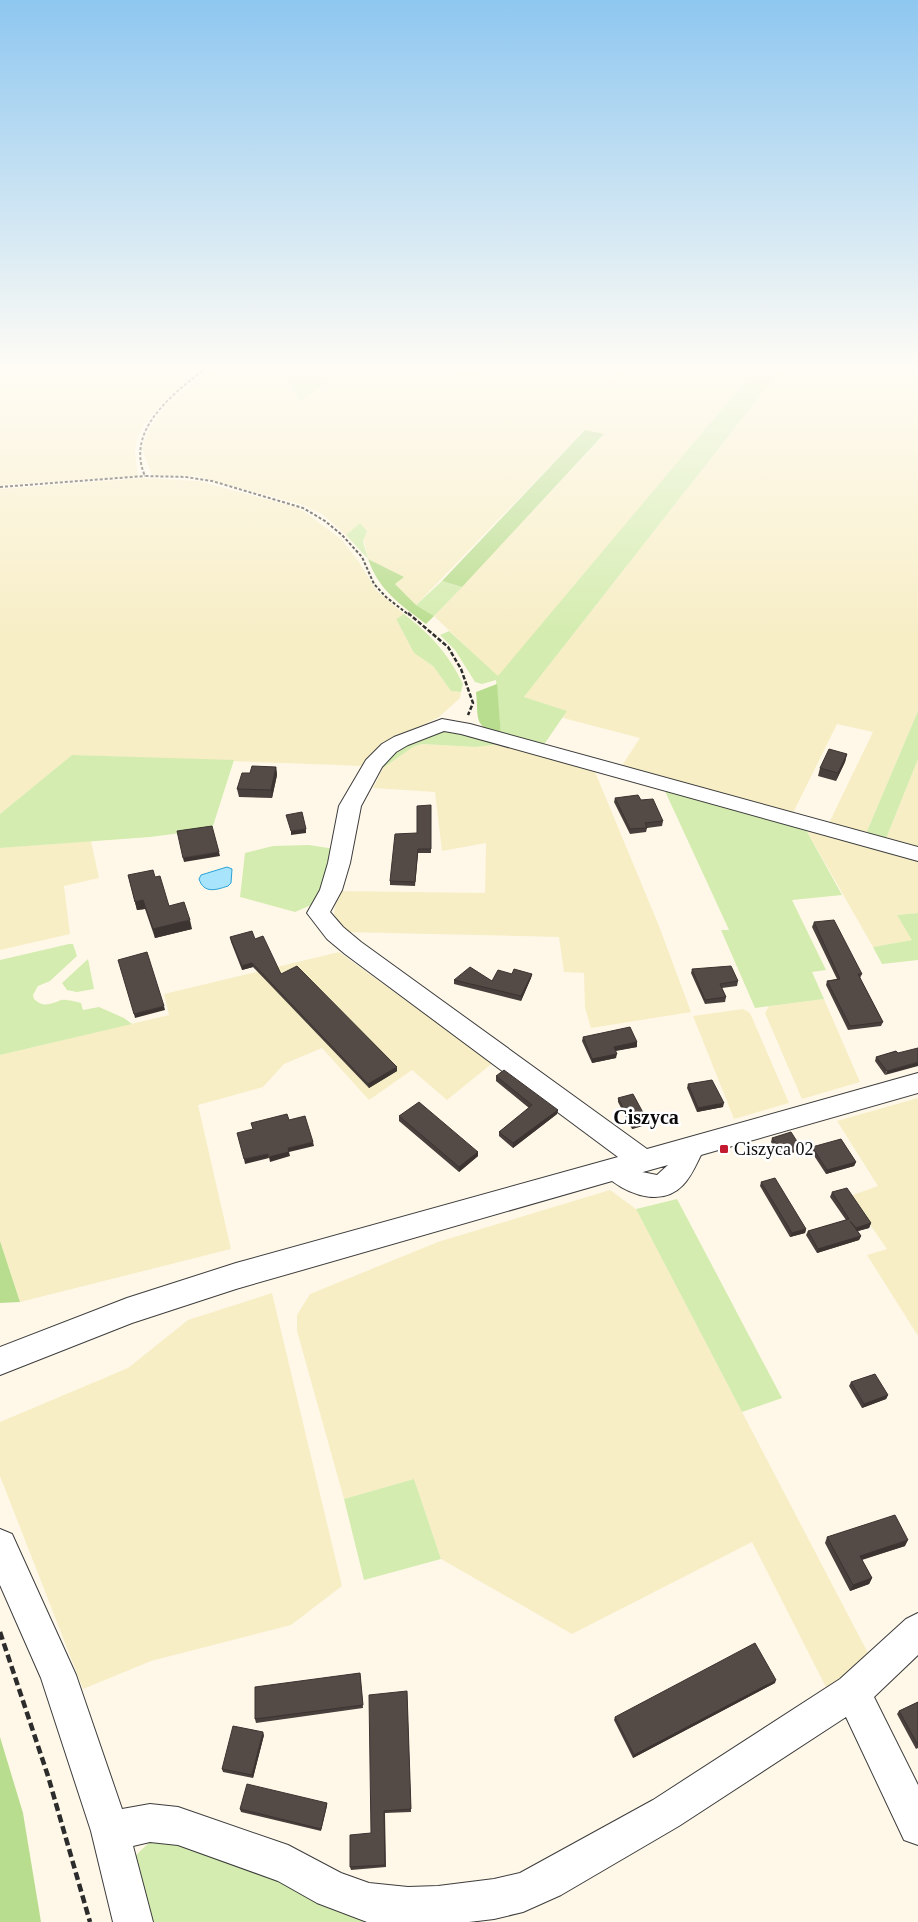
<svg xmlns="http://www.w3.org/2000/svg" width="918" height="1922" viewBox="0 0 918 1922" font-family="'Times New Roman',serif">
	<rect width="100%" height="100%" fill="#fff8e8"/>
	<path fill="#f7eec6" d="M0,365H207L171,395L154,412L142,428L136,442L135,453L138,476L0,485Z
		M213,365H276L300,401L335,375L327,365H444L471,371L478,365H613L603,375L613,378L626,365H759L498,677L434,616L604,435L585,430L416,605L395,584L403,577L368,559L360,523L346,535L322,514L303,505L196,476L152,475L142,448L150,427L165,407Z
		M784,365H918V711L865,836L828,825L873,732L837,724L792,815L621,767L640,738L563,718L566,711L524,697Z
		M143,478L199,481L295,507L305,512L342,540L359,562L376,590L404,614L396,619L414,653L433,666L451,691L461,692L460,698L439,717L398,738L363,766L72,755L0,814V489Z
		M508,743L593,767L659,926L691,1012L591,1028L585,1008L584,973L564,972L559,937L343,932L334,914L335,905L342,891L485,893L486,843L442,851L435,792L373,788L383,768L413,747L422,744L476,747Z
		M918,759V850L885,841Z
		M805,828L918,859V913L897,915L913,940L873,947Z
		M91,841L99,878L64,886L70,934L0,950V848Z
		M339,952L408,1002L495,1061L447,1100L412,1070L369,1100L322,1048L284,1064L263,1087L198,1105L231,1249L20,1302L0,1241V1055L169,1015L164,994Z
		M824,999L860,1082L802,1099L765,1013L769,1006Z
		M743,1009L750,1013L789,1103L734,1119L693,1016Z
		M918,1098V1336L867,1255L887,1249L850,1196L878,1186L837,1121Z
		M610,1190L636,1209L869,1655L829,1693L752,1542L572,1634L441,1559L414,1479L344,1499L297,1331V1315L310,1294L438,1242Z
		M272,1293L342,1586L291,1625L151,1661L83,1689L0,1476V1422L128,1368L188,1320Z"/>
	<path fill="#d4ecaf" d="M276,365H327L335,376L300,401Z
		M759,365H784L524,697L567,711L543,746L501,735L496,680L482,684L475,682L455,650L440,635L449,631L498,676Z
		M360,523L367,531L363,541L368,559L346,535Z
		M442,581L462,587L434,616L416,605Z
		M404,614C431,635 448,653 463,684L461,692L451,691L433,666L414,653L396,619Z
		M918,711V759L885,841L865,836Z
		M444,730L508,743L476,747L422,744L413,747L383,768L384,761L399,748Z
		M72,755L234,760L212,829L150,837L0,848V814Z
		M664,789L805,828L842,895L792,900L826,970L812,972L824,999L755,1008L721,930H729Z
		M309,845L335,849L319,898L311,905L295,912L240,897L245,853L273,846Z
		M918,913V960L882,964L873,947L912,940L897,915Z
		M69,944H73L77,956L50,981L38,986L33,995L34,999C43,1008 51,1004 61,1000C66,999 76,1002 81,1003L83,1010L99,1007L124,1018L132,1024L0,1055V960Z
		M88,959L94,989L77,992L67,990L62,983Z
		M677,1199L782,1398L742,1412L636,1209Z
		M414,1479L441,1559L364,1580L344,1499Z
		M158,1834L416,1922H148L134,1857Z"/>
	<path fill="#b9dd8e" d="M585,430L604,434L462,587L442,581Z
		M368,559L404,577L395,584L416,605L434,616L426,624C399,603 380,592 368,559Z
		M497,684L501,735C472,726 479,719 476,692Z
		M0,1241L20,1302L0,1303Z
		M0,1737L23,1813L41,1922H0Z"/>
	<path fill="#a8e4fb" stroke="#2aa2d7" d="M227,867L232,869L231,883L228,886C216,890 204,894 199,879L201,875Z"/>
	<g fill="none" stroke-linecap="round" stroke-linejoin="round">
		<g stroke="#3d3d3d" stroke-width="2">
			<path id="minor" d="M442,719L470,724L918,847V861L461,734L444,731L408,745L396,752L382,767L361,806L350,863L342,890L330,912L343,927L361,942L647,1149L918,1073V1093L701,1155C696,1165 691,1177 683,1185C663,1206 632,1196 612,1181L236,1289L132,1323L0,1375V1347L127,1298L236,1263L618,1157L345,954L327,939L307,913L320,890L328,863L339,806L366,760L382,744L394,737ZM668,1165L657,1175L642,1172H643Z
				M0,1529L12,1534L76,1675L122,1809L150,1804L178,1807L288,1845L341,1873L369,1883L408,1887L438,1886L494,1879L520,1873L653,1800L840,1679L906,1619L918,1613V1655L874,1697L918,1785V1845L904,1840L846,1717L679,1826L561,1895L523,1912L494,1919L469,1922H367L317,1903L278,1881L178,1845L150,1842L133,1846L153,1922H113L91,1831L41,1678L0,1585Z"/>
		</g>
		<path stroke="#2c2c2c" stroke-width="2" stroke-dasharray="3 2" stroke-linecap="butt" d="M210,365C177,391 124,428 145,476L186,477L212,481L303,508L325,521L342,535L362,557L374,584L386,597L409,615
			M0,487L145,476"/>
		<path stroke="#2c2c2c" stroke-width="2.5" stroke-dasharray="4.5 2" stroke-linecap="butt" d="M408,613L448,647L461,669L473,703L468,715"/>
		<path stroke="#2c2c2c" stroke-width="4.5" stroke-dasharray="8 4" stroke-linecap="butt" d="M0,1632L48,1776L90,1922"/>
		<use href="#minor" fill="#fff" fill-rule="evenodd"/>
	</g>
	<path fill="#48403c" d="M847,754L845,762L836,781L818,776L820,768Z
		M276,767L277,775L272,798L239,797L237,789L250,773Z
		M615,798L641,800L663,821L662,826L647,828L646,832L630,834L614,802Z
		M431,805V853H418L415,886L390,885V881L417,833Z
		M128,875L155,877L169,906L192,929L155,938L145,909L137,910Z
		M814,922L862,974L860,978L883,1022L881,1026L848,1030L826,985L827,981L837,979L812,927Z
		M230,937L255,939L281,974L397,1071L369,1088L253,967L242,970L231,942Z
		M692,969L738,981L737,986L722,988L726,997L725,1002L705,1004L691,973Z
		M512,974H532L531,978L521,1001L454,984V980L492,981Z
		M583,1037L637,1042V1047L616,1051V1058L592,1063L582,1041Z
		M896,1051L885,1075L875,1061L876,1057Z
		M496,1076L558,1110L557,1114L513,1148L499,1136V1132L529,1108L496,1081Z
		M688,1084L723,1107L697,1112L687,1088Z
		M618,1098L646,1125L632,1129L618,1102Z
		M399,1116L478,1152V1156L459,1172L399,1121Z
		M772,1138L800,1146L799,1151L779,1156L771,1142Z
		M812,1147L856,1162L854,1166L826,1174L811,1151Z
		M761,1182L806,1229L805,1233L790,1237L760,1186Z
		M832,1192L871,1223L869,1228L858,1231L861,1236L859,1240L817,1253L806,1235L808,1231L846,1220L830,1197Z
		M851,1382L888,1395L886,1399L862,1408L849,1386Z
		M827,1537L905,1546L862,1560L872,1578L869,1584L850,1591L825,1543Z
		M360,1673L363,1708L256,1723L255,1719Z
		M775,1683L633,1758L614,1720L615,1717Z
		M407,1691L411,1812L385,1813L386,1867L351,1870L350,1867L371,1833Z
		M918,1702V1748L916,1749L897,1714L899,1711Z
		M264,1735L253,1778L223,1772L222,1769Z
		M327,1803V1806L321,1831L241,1812L240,1809Z"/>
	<path fill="#3b3431" d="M847,754L845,762L836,781L838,773Z
		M276,767L277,775L272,798L271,790Z
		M306,829V833L291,835V831Z
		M219,852L220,856L184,862L183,858Z
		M143,900L145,909L137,910L135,902Z
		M190,920L192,929L155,938L153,929Z
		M252,963L253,967L242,970V966Z
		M532,974L531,978L521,1001V996Z
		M164,1006L165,1010L135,1018L134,1014Z
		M637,1042V1047L613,1051L614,1047Z
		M617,1054L616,1058L592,1063V1059Z
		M918,1062V1066L885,1075L887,1071Z
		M397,1067V1071L369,1088L368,1084Z
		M724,1103L723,1107L697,1112L698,1108Z
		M558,1110L557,1114L513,1148V1143Z
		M647,1120L646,1125L632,1129V1124Z
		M313,1142L314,1146L289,1152L290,1156L270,1162L269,1157L288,1148Z
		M800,1146L799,1151L779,1156L781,1152Z
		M478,1152V1156L459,1172V1167Z
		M268,1154L269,1158L245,1164L244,1159Z
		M856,1162L854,1166L826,1174L827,1170Z
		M871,1223L869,1228L854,1232L856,1228Z
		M806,1229L805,1233L790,1237L792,1233Z
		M861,1236L859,1240L817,1253L818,1249Z
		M888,1395L886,1399L862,1408L864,1404Z
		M908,1540L905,1546L857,1561L860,1556Z
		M872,1578L869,1584L850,1591L853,1585Z
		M776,1680L775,1683L633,1758L634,1755Z
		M263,1732L264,1735L253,1778L252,1775Z"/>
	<path fill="#544a46" stroke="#3b3431" d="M829,749L847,754L838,773L820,768Z
		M252,766L276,767L271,790L237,789L242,773H250Z
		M638,795L641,800L653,799L663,821L645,823L647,828L630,829L615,798Z
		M431,805V849H418L415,882L390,881L395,834L417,833V806Z
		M302,812L306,829L291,831L286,815Z
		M212,826L219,852L183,858L177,831Z
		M153,870L155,877L160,876L169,906L184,902L190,920L153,929L143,900L135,902L128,875Z
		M834,920L862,974H858L883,1022L850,1026L827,981L840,979L814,922Z
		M252,931L255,939L263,936L281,974L297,966L397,1067L368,1084L252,963L242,966L230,937Z
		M147,952L164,1006L134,1014L118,960Z
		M731,966L738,981L720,984L726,997L705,1000L692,969Z
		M470,967L492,981L498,970L512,974L514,969L532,974L521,996L454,980Z
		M630,1027L637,1042L614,1047L617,1054L592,1059L583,1037Z
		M918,1048V1062L887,1071L876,1057L896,1051L898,1053Z
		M504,1070L558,1110L513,1143L499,1132L532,1105L496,1076Z
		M712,1080L724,1103L698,1108L688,1084Z
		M633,1094L647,1120L632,1124L618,1098Z
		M419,1102L478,1152L459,1167L399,1116Z
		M287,1114L289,1120L305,1116L313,1142L288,1148L289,1152L269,1157L268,1154L244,1159L237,1133L253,1129L251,1123Z
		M791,1132L800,1146L781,1152L772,1138Z
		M841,1139L856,1162L827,1170L812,1147Z
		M775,1178L806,1229L792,1233L761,1182Z
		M847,1188L871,1223L856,1228L850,1221L861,1236L818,1249L808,1231L849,1219L832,1192Z
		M875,1374L888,1395L864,1404L851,1382Z
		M895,1515L908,1540L860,1556L872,1578L853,1585L827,1537Z
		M755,1643L776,1680L634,1755L615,1717Z
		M360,1673L363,1705L255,1719V1687Z
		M407,1691L411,1809L384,1811L385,1865L350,1867V1835L371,1833L369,1695Z
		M918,1702V1745L899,1711Z
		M233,1726L263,1732L252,1775L222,1769Z
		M247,1784L327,1803L321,1829L240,1809Z"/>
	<linearGradient id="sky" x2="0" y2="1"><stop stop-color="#8ec7f0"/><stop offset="0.58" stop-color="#fffcf5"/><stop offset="1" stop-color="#fffcf5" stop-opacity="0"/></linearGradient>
	<rect width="918" height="634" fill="url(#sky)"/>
	<rect fill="#c31a32" stroke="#fff" stroke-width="2" x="719" y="1144" width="10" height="10" rx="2.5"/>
	<g text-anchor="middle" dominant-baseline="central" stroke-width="5" stroke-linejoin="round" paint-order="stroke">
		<g font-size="18" fill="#0a0a0a" stroke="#fff" text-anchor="start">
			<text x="734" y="1149">Ciszyca 02</text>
		</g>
		<g font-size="20" font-weight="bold" fill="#0a0a0a" stroke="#fff">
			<text x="646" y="1117">Ciszyca</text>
		</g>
	</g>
</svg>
